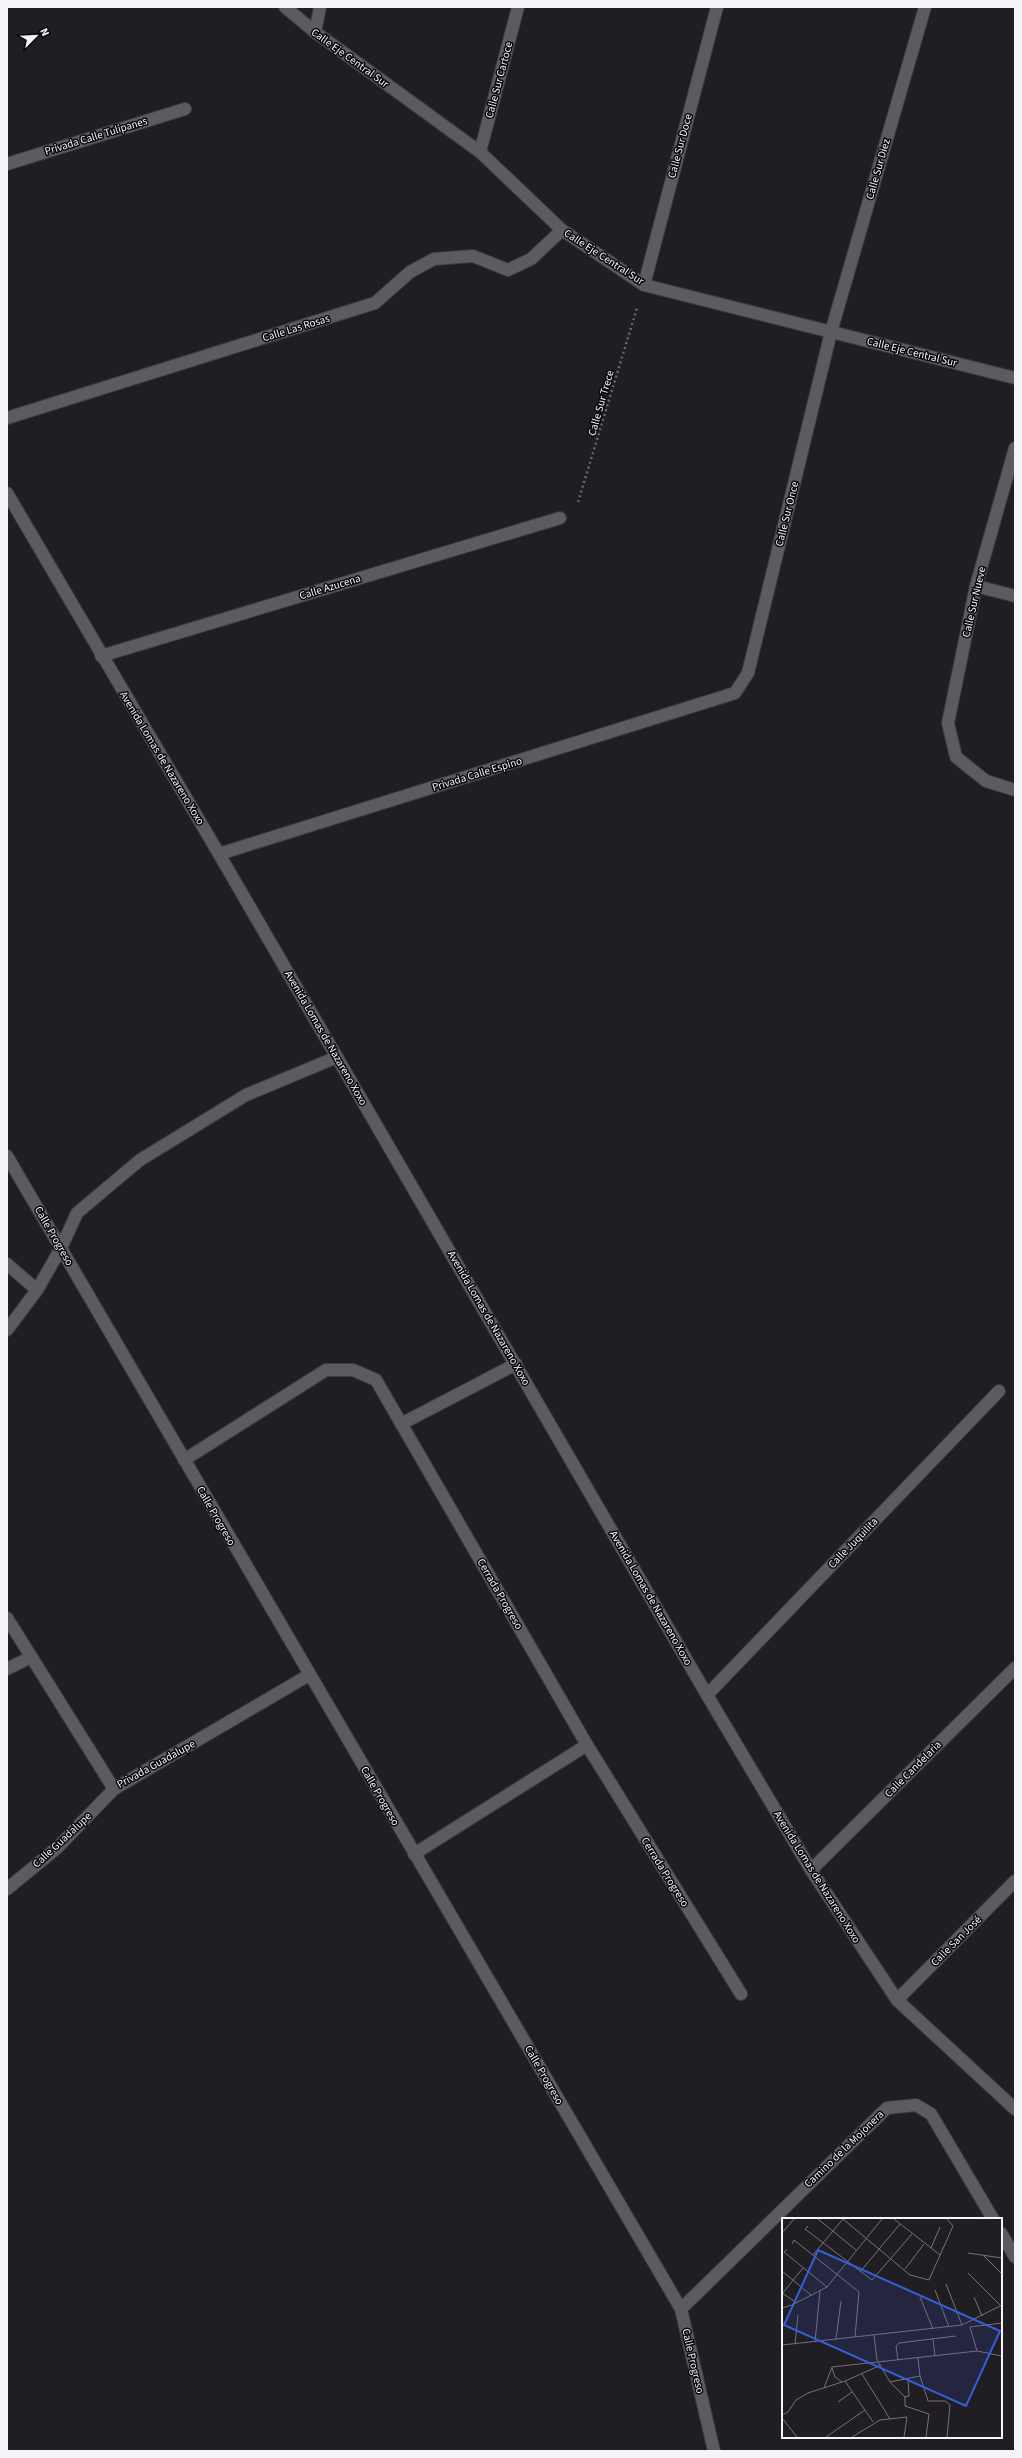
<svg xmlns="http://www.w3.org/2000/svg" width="1022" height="2458" viewBox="0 0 1022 2458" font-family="'Source Sans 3',sans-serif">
	<rect width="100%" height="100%" fill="#201d23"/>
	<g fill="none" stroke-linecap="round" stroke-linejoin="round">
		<g stroke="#3d3b40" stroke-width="14">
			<path id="minor" d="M285,7L315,32L480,152L562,230L644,285L1015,378
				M315,32L320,7
				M480,152L518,7
				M7,164L185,109
				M644,285L717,7
				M7,418L375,303L410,272L434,259L473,256L508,270L531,259L562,230
				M1015,448L976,586L948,723L956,757L986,781L1015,790
				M7,493L219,854L707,1695L811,1870L897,2000L1015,2109
				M976,586L1015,596
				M101,656L560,518
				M219,854L735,693L748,673L831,332L925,7
				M7,1156L681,2309L714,2451
				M7,1264L37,1290
				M7,1330L37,1290L61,1248L77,1213L140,1160L246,1095L337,1057
				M401,1424L516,1364
				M184,1460L326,1370H353L376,1380L587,1745L741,1994
				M7,1618L114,1789L309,1675
				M7,1669L31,1657
				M707,1695L999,1391
				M414,1854L587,1745
				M811,1870L1015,1668
				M7,1889L57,1848L114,1789
				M897,2000L1015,1881
				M1001,2233L1015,2257
				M681,2309L887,2108L916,2105L931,2114L993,2219"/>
		</g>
		<path stroke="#69666c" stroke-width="2.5" stroke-dasharray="2 3" stroke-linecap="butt" d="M578,502L637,308"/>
		<use href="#minor" stroke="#5d5a61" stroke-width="12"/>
	</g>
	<g text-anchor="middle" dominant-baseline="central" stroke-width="3" stroke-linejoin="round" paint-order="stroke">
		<g font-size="11" fill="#f6f4f8" stroke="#09080a">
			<text transform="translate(350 58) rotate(36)">Calle Eje Central Sur</text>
			<text transform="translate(499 80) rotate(-75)">Calle Sur Cartoce</text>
			<text transform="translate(96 136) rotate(-17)">Privada Calle Tulipanes</text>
			<text transform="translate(680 146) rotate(-75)">Calle Sur Doce</text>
			<text transform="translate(878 169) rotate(-74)">Calle Sur Diez</text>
			<text transform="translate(604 257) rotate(33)">Calle Eje Central Sur</text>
			<text transform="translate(296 328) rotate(-17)">Calle Las Rosas</text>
			<text transform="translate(912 352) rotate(14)">Calle Eje Central Sur</text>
			<text transform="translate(601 403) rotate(-74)">Calle Sur Trece</text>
			<text transform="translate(787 514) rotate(-76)">Calle Sur Once</text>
			<text transform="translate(330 587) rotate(-17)">Calle Azucena</text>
			<text transform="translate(974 602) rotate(-77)">Calle Sur Nueve</text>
			<text transform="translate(162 758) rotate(59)">Avenida Lomas de Nazareno Xoxo</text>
			<text transform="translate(477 774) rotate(-17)">Privada Calle Espino</text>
			<text transform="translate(326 1038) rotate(60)">Avenida Lomas de Nazareno Xoxo</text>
			<text transform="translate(54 1236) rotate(60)">Calle Progreso</text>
			<text transform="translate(489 1318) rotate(60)">Avenida Lomas de Nazareno Xoxo</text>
			<text transform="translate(216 1516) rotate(60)">Calle Progreso</text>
			<text transform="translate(853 1543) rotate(-46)">Calle Juquilita</text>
			<text transform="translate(500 1594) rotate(60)">Cerrada Progreso</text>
			<text transform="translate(651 1598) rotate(60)">Avenida Lomas de Nazareno Xoxo</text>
			<text transform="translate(156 1764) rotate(-29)">Privada Guadalupe</text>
			<text transform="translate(913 1769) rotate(-45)">Calle Candelaria</text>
			<text transform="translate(380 1796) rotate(60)">Calle Progreso</text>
			<text transform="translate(62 1840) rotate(-43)">Calle Guadalupe</text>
			<text transform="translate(665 1872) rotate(58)">Cerrada Progreso</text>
			<text transform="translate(817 1877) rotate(58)">Avenida Lomas de Nazareno Xoxo</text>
			<text transform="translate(956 1941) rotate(-45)">Calle San José</text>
			<text transform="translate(544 2075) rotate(60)">Calle Progreso</text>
			<text transform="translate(844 2149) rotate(-44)">Camino de la Mojonera</text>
			<text transform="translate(693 2361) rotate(77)">Calle Progreso</text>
		</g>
	</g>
	<g transform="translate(782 2218)">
		<rect width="220" height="220" fill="#201d23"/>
		<path fill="none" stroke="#767378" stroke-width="1" d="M36,1L74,32M61,1L128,57L147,62L171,8L165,1M112,1L158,37M26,8L23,11L90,62L130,16M0,15L12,1M10,26L12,22L77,74L73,119M149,30L158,9M5,31L2,34L45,69M186,35L220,40M31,37L61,1M202,38L220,56M123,51L142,26M0,53L29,77M78,54L118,6M186,55L219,88M164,66L180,107M153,72L167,109M0,75L15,85M0,76L21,50M138,79L151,111M192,79L200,98M0,90L10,87L45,69L100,1M92,117L95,142L108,164L123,179V188L147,196L144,219M54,121L59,83M151,121L153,138M33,124L38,73M13,126L16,97M0,127L180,107L220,87M195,133L188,109L220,105M116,142L114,128L117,125L174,118M50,149L195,133L220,138M50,150L53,159L60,164M80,156L108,201M138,158L146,183H163L168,187L165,219M63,163L91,204M108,164L138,158L136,140M42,170L50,149M123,179L127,178L126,160M56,184L70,174M0,197L6,194L14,182L26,175L63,163L99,147M0,200L15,219M44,219L83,192M70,219L98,202L125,199L122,219"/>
		<path fill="#335fdb" fill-opacity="0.15" stroke="#335fdb" stroke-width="2" d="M36,32L218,113L184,188L2,107Z"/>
		<rect width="220" height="220" fill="none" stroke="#f6f4f8" stroke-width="2"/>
	</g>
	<rect width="1022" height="2458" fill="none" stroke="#f6f4f8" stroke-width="16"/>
	<g transform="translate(36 36) rotate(66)" stroke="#09080a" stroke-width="3" paint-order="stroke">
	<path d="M0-3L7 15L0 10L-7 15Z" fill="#f6f4f8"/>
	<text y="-6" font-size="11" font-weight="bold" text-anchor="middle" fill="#f6f4f8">N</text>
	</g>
</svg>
